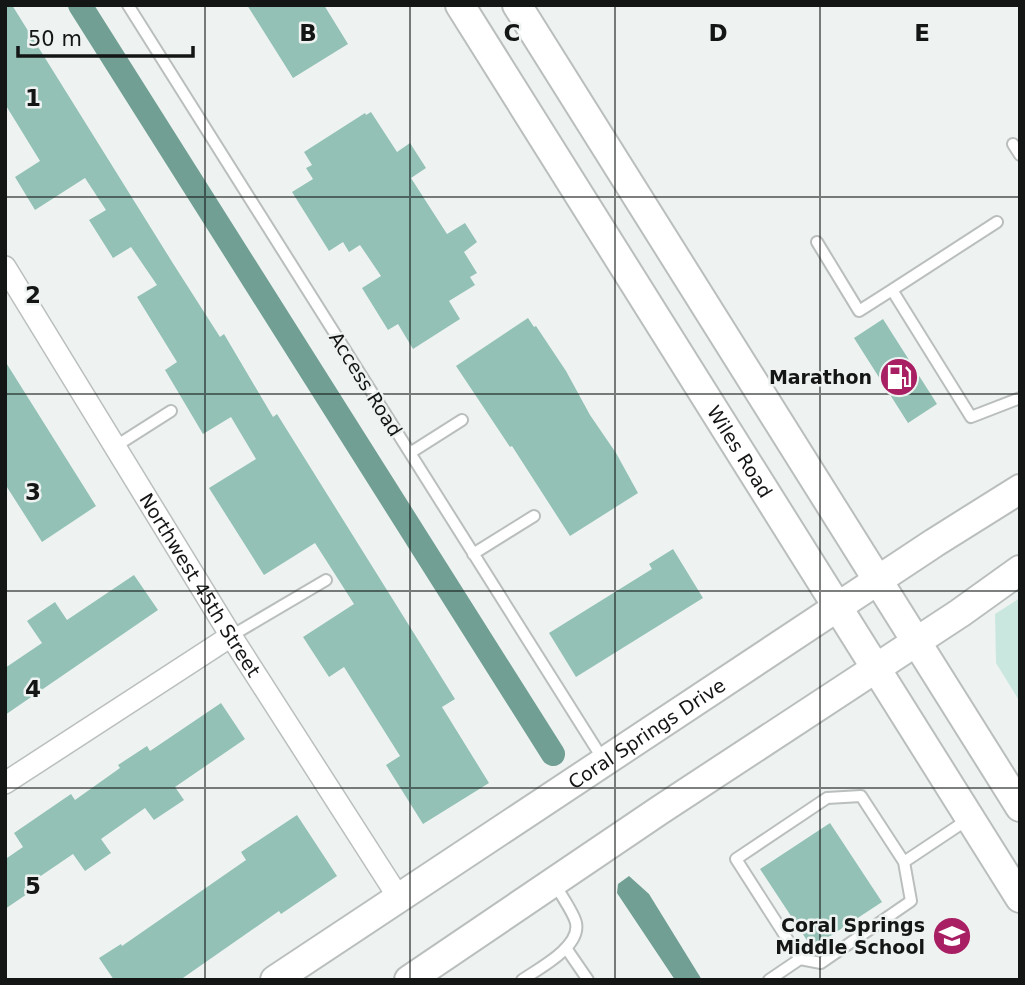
<svg xmlns="http://www.w3.org/2000/svg" width="1025" height="985" viewBox="0 0 1025 985" font-family="'DejaVu Sans',sans-serif">
	<rect width="100%" height="100%" fill="#eef3f2"/>
	<path fill="#cae7df" d="M1020,598V702L996,663L995,614Z"/>
	<path fill="#729f93" d="M629,876L649,894L702,980H675L617,893L618,884Z"/>
	<g fill="none" stroke-linecap="round" stroke-linejoin="round">
		<path stroke="#729f93" stroke-width="24" d="M80,5L553,754"/>
	</g>
	<path fill="#93c1b5" d="M5,5H12L174,265L220,337L224,334L273,417L277,414L455,699L442,707L489,783L423,824L386,765L400,756L344,667L329,677L303,637L354,604L315,543L264,575L209,488L256,459L231,417L203,434L165,370L177,362L137,297L157,285L131,247L113,258L89,220L106,210L85,178L35,210L15,177L40,161L5,104Z
		M247,5H324L348,44L293,78Z
		M371,112L397,152L410,143L426,168L411,178L447,234L465,223L477,242L464,252L477,273L470,277L475,285L449,301L460,319L413,349L398,324L388,330L362,288L381,276L360,245L349,252L343,242L329,251L292,192L313,179L306,168L312,165L304,152L365,113L366,115Z
		M528,318L534,327L536,326L566,371L590,415L616,453L638,493L570,536L512,446L510,447L456,366Z
		M883,319L937,404L908,423L854,338Z
		M5,361L96,506L42,542L5,484Z
		M673,549L703,598L576,677L549,633L652,569L649,564Z
		M134,575L158,610L5,715V668L42,643L27,621L55,602L67,620Z
		M221,703L245,739L175,787L184,800L154,820L145,808L101,839L111,853L85,871L73,854L26,886L30,892L5,909V856L7,858L23,847L14,833L71,794L75,800L120,768L118,765L147,746L150,751Z
		M297,815L337,876L281,914L279,911L180,980H114L99,958L121,944L122,946L246,860L241,852Z
		M830,823L882,902L812,948L760,869Z"/>
	<g fill="none" stroke-linecap="round" stroke-linejoin="round">
		<g stroke="#babfbe" stroke-width="14">
			<path id="lane" d="M128,5L604,761
				M1013,144L1020,155
				M997,222L892,290L971,417L1020,398
				M817,242L859,311L892,290
				M116,446L171,411
				M410,453L462,420
				M473,554L534,516
				M231,636L326,580
				M566,948L588,980
				M800,959L821,963L911,901L904,862
				M522,980C538,969 581,947 576,923C574,913 560,894 555,884
				M769,980L800,959L736,859L827,798L861,796L904,862L970,818"/>
		</g>
		<g stroke="#babfbe" stroke-width="24">
			<g id="street">
				<path id="s1" d="M5,267L231,636L399,898"/>
				<path d="M5,783L231,636"/>
			</g>
		</g>
		<g stroke="#babfbe" stroke-width="32">
			<g id="secondary">
				<path id="s2" d="M460,5L1020,898"/>
				<path d="M517,5L1020,807"/>
				<path id="s3" d="M275,980L934,543L1020,489"/>
				<path d="M409,980L660,810L960,613L1020,570"/>
			</g>
		</g>
		<use href="#lane" stroke="#fff" stroke-width="10"/>
		<use href="#street" stroke="#fff" stroke-width="21"/>
		<use href="#secondary" stroke="#fff" stroke-width="28"/>
	</g>
	<path fill="none" stroke="#141515" stroke-width="2" stroke-opacity="0.55" d="M205,5V980M410,5V980M615,5V980M820,5V980M5,197H1020M5,394H1020M5,591H1020M5,788H1020"/>
	<defs>
		<g id="fuel-disc" transform="scale(2.0125)"><circle r="9.5" fill="#a91f64" stroke="#eef3f2"/><path d="M-5.5-6h7V0h2V4h1.3V-2.5L3-4.5l.8-.8L6-3V5H2.5V1h-1V6h-7ZM-4.2-4.7v3.2H.2V-4.7Z" fill="#fff"/></g>
		<g id="school-disc" transform="scale(2.0125)"><circle r="9.5" fill="#a91f64" stroke="#eef3f2"/><path d="M0-5L7-2L0 1L-7-2ZM-4 1L0 2.5L4 1V4Q0 6-4 4Z" fill="#fff"/></g>
	</defs>
	<g fill-rule="evenodd">
		<use href="#fuel-disc" x="899" y="377"/>
		<use href="#school-disc" x="952" y="936"/>
	</g>
	<g text-anchor="middle" dominant-baseline="central" stroke-width="5" stroke-linejoin="round" paint-order="stroke">
		<g font-size="19" font-weight="bold" fill="#141515" stroke="#eef3f2" text-anchor="end">
			<text x="872" y="377">Marathon</text>
			<text x="925" y="925">Coral Springs<tspan x="925" dy="22">Middle School</tspan></text>
		</g>
		<g font-size="19" fill="#141515" stroke="#eef3f2">
			<text transform="translate(366 384) rotate(58)">Access Road</text>
			<text stroke="none"><textPath href="#s2" startOffset="527">Wiles Road</textPath></text>
			<text stroke="none"><textPath href="#s1" startOffset="373">Northwest 45th Street</textPath></text>
			<text stroke="none"><textPath href="#s3" startOffset="446">Coral Springs Drive</textPath></text>
		</g>
	</g>
	<g font-size="23" text-anchor="middle" font-weight="bold" fill="#141515" stroke="#eef3f2" stroke-width="5" stroke-linejoin="round" paint-order="stroke">
		<text x="308" y="41">B</text>
		<text x="512" y="41">C</text>
		<text x="718" y="41">D</text>
		<text x="922" y="41">E</text>
		<text x="33" y="106">1</text>
		<text x="33" y="303">2</text>
		<text x="33" y="500">3</text>
		<text x="33" y="697">4</text>
		<text x="33" y="894">5</text>
	</g>
	<rect width="1025" height="985" fill="none" stroke="#141515" stroke-width="14"/>
	<path d="M18 46v10h175v-10" fill="none" stroke="#141515" stroke-width="3.5"/>
	<text x="28" y="46" font-size="21" fill="#141515" stroke="#eef3f2" stroke-width="5" paint-order="stroke">50 m</text>
</svg>
